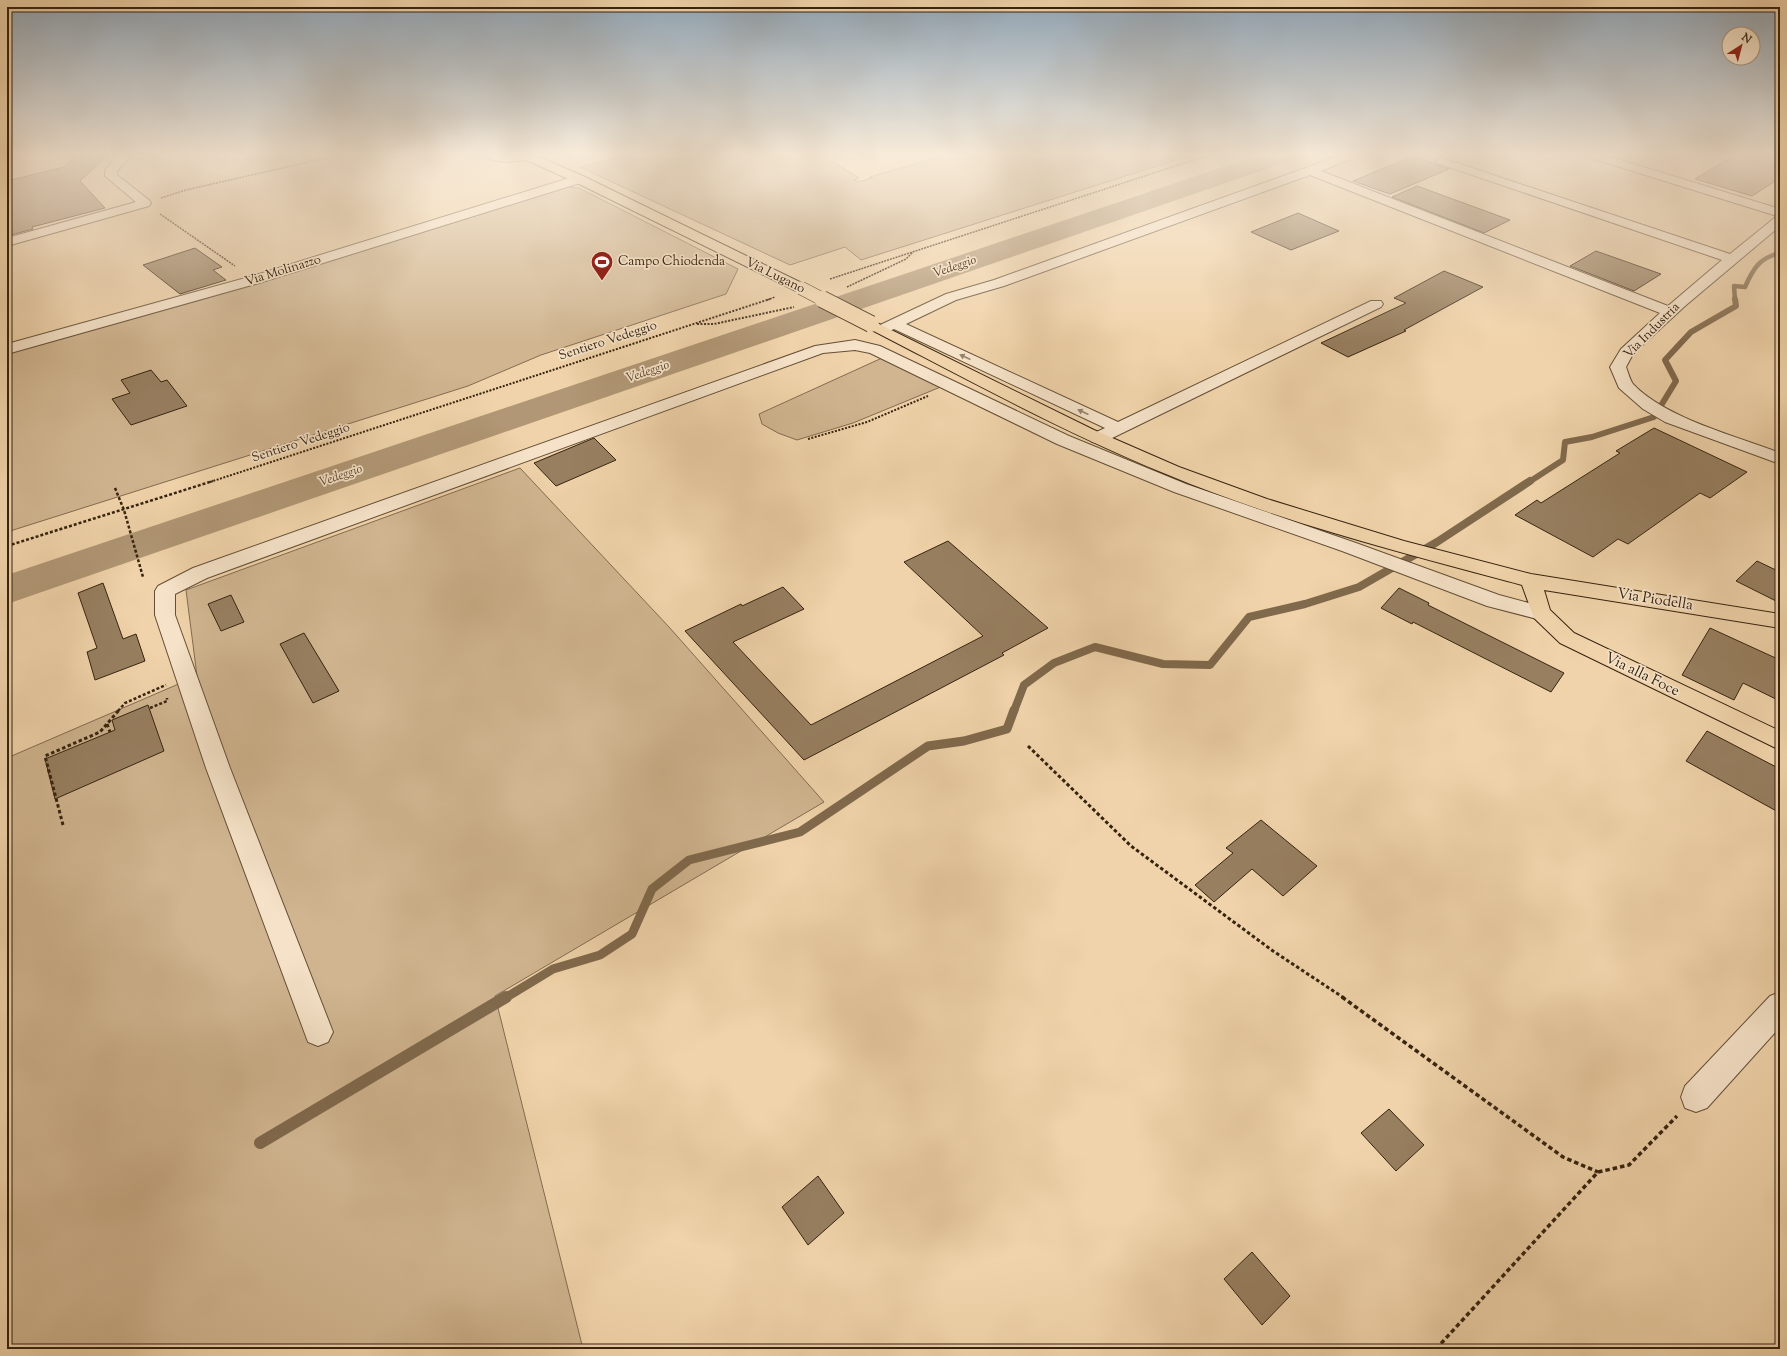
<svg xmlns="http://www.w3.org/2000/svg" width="1787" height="1356" viewBox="0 0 1787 1356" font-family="'Sorts Mill Goudy',serif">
	<rect width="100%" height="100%" fill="#f0d3aa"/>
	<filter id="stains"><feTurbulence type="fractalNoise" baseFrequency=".005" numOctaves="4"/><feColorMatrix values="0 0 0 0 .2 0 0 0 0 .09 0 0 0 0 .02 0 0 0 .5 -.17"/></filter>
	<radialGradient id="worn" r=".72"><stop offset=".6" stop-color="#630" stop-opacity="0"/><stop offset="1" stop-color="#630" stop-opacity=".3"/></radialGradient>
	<path fill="#d0b590" stroke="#836c50" d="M634,153H844L825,157L859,178L854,180L858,182L872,178L870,177L952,153H1198L861,260L845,247L790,265L580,167Z
		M567,187L579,188L738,269L726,294L541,355L468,386L7,532V352L404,238L422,230Z
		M882,358L943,386L853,423L797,440L778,433L762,424L759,414Z
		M520,468L669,627L824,802L495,996L583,1349H7V758L197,676L186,590Z"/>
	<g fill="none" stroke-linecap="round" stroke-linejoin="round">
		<path stroke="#80694c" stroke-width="4.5" d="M1735,300L1734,286L1745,287C1753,269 1759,258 1780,253"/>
		<path stroke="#80694c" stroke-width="6" d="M1529,482L1563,460L1565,442L1592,437L1654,417L1676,381L1665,360L1691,332L1736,306L1735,299"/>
		<path stroke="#80694c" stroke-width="8" d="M1014,711L1024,685L1054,663L1095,647L1163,664L1210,665L1249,617L1305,604L1359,587L1437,542L1530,481"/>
		<path stroke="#80694c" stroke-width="9" d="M505,998L553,969L600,955L632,934L652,889L689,860L800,832L928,746L964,741L1007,729L1014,710"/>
		<path stroke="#80694c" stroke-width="12" d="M260,1143L506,997"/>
		<path fill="#b19775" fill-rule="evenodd" d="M1265,153H1301L1298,158L7,604V575Z"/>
	</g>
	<path fill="#977f60" stroke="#36230f" d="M77,153H110L80,181L105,208L32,227L33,229L7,236V181L64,167Z
		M1738,153H1756L1780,160V178L1752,196L1695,179Z
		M1413,156L1449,169L1390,194L1353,181Z
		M1417,186L1510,220L1484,233L1392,197Z
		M1298,213L1339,231L1291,250L1251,232Z
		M195,248L222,267L213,270L226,280L180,294L143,265Z
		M1596,251L1661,274L1634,291L1570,266Z
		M1444,271L1483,287L1404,330L1406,331L1348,357L1321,343L1406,303L1394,298Z
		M151,370L161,382L167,380L187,406L131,425L112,399L130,393L121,380Z
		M1654,428L1747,472L1710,498L1700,493L1628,544L1618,539L1593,557L1515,515L1537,500L1541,503L1620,453L1616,451Z
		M594,438L616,460L556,486L534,463Z
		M948,541L1048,628L1002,653L1004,655L804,760L685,631L741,604L742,606L783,587L804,609L733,642L811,725L983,636L904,562Z
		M1757,561L1780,572V603L1736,581Z
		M103,583L123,639L136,634L145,661L95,680L87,652L97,648L78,593Z
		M1399,588L1429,603L1428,605L1564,673L1551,692L1413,622L1412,624L1381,608Z
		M231,595L244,622L221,631L208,604Z
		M1710,628L1780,660V701L1743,683L1734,700L1682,675Z
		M304,633L339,691L313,703L280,644Z
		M148,705L164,751L55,799L45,759L115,730L112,720Z
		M1707,731L1780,769V813L1686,761Z
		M1261,820L1317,866L1283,896L1252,869L1214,902L1195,885L1233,853L1226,848Z
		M1389,1109L1424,1145L1396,1171L1361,1133Z
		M818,1176L844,1213L808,1245L782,1207Z
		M1252,1252L1290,1296L1262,1325L1224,1279Z"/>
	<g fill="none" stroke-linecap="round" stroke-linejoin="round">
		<g stroke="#644f36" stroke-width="2">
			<path id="minor" d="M120,153H133L117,171V175L149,200L151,203L149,206L7,246V238L136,202L105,176V170Z
				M1347,153H1364L1362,155L1321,171L1668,306L1722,260L1437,163L1435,161L1441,157L1445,159L1730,254L1777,216L1581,155L1579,153H1598L1780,209V226L1685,306L1633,354L1626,367C1628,372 1630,380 1633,384C1665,418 1736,436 1780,453V464L1665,422L1643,409L1619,388L1610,367L1621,349L1660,313L1310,175L1004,286L956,300L906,324L1118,422L1371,301H1381L1383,304L1381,307L1104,442L1098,443L1092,442L1089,438L1092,434L1105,428L894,329L883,334L878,332L875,329L878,326L946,294L994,280Z
				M579,175L585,179L583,182L259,283L7,354V344L249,277Z
				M855,340L880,346L1069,436L1186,484L1356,543L1499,595L1548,608L1551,613L1548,618L1541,620L1487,606L1342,551L1174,492L1057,444L870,353L855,350L823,353L207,578L175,594V615L230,768L333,1032L328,1042L318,1046L308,1042L206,768L155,615V591L158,586L193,568L815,346Z
				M1780,992V1027L1707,1108L1696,1112L1685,1108L1681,1097L1685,1086L1770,996Z"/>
		</g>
		<g stroke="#36230f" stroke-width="2">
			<path id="major" d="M483,153L511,156L540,153L537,156L583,176L806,285L808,288L806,291H796L575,182L526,160L505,162L489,159Z
				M871,320L1094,430L1179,467L1267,499L1404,541L1531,574L1780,614V628L1544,590L1550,610L1574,633L1780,731V750L1560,643L1534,618L1522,585C1402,553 1281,522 1166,474C1063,432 965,378 866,327L864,324L866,321Z"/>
		</g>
		<path stroke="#36230f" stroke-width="1.5" stroke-dasharray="2 1" stroke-linecap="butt" d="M161,198L186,190L348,153
			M160,214L235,266
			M830,279L1215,153
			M847,287L906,259L913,252
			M767,300L775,297"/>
		<path stroke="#36230f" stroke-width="2" stroke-dasharray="2 1.5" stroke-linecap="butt" d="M697,324H714L794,307
			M808,439L867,422L928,396
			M210,482L770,299"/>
		<path stroke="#36230f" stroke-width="2.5" stroke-dasharray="3 2" stroke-linecap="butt" d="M115,488L124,510L143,577
			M7,546L213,481
			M150,708L167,701V698
			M118,711L125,703L166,685"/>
		<path stroke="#36230f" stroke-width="3" stroke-dasharray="3.5 2.5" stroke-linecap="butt" d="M107,724L110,732
			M1028,746L1131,846L1273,951L1344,998
			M63,825L45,756L100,732L119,710"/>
		<path stroke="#36230f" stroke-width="3.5" stroke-dasharray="4.5 3" stroke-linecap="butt" d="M1342,997L1563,1157L1598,1172
			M1436,1349L1598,1172L1629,1165L1677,1116"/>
		<use href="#minor" fill="#f5e2c8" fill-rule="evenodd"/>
		<use href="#major" fill="#f0d3aa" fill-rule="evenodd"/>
		<g stroke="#36230f" stroke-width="14" stroke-linecap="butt">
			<path id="major-bridge-far1" d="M801,288L824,300"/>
		</g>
		<g stroke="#36230f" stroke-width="18" stroke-linecap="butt">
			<path id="major-bridge" d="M822,299L871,324"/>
		</g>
		<use href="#major-bridge-far1" stroke="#f0d3aa" stroke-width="13"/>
		<use href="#major-bridge" stroke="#f0d3aa" stroke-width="16"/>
	</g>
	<defs><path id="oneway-solid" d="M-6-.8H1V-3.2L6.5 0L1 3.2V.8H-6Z"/></defs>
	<g fill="#96826c">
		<use href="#oneway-solid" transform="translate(965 357) rotate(-155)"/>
		<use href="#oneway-solid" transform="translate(1083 412) rotate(-155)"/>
	</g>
	<linearGradient id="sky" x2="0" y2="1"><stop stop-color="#92a8ba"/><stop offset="0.45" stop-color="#f8ebd9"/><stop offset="1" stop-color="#f8ebd9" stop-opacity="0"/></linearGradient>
	<rect width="1787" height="343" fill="url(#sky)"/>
	<defs>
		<g id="stadium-pin" transform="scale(1.15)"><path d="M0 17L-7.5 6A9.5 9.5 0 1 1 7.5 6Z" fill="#8f2418" stroke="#f5e2c8"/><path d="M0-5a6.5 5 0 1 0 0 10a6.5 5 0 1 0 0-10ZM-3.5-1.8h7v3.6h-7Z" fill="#fff"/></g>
	</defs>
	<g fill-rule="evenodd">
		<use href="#stadium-pin" x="602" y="262"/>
	</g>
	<g text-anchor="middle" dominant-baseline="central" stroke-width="3.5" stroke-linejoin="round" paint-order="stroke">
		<g font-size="13" fill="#36230f" stroke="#f5e2c8" text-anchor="start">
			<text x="618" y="262">Campo Chiodenda</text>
		</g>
		<g font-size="13" font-style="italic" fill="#5b462e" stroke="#f5e2c8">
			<text transform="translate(955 267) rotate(-19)">Vedeggio</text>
			<text transform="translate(648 372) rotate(-19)">Vedeggio</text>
			<text transform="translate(341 476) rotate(-19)">Vedeggio</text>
		</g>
		<g font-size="13" fill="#36230f" stroke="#f5e2c8">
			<text transform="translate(283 271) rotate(-17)">Via Molinazzo</text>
			<text transform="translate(775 276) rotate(26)">Via Lugano</text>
			<text transform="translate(1652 331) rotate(-45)">Via Industria</text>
			<text transform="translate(608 341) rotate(-18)">Sentiero Vedeggio</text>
			<text transform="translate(301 443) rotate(-18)">Sentiero Vedeggio</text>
		</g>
		<g font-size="15" fill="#36230f" stroke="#f5e2c8">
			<text transform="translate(1655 600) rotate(9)">Via Piodella</text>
			<text transform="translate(1642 675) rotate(26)">Via alla Foce</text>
		</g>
	</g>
	<rect width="1787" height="1356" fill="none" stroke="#f0d3aa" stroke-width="24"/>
	<rect x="8" y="8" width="1771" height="1340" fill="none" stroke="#36230f" stroke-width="2"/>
	<rect x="12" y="12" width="1763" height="1332" fill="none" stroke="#36230f"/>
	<g transform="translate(1741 46) rotate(36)"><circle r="19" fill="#f5e2c8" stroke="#a9967e"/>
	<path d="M0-3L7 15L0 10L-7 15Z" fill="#8f2418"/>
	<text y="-6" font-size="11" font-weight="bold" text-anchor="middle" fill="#36230f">N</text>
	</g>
	<rect width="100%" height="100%" filter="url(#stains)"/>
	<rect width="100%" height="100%" fill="url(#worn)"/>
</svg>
